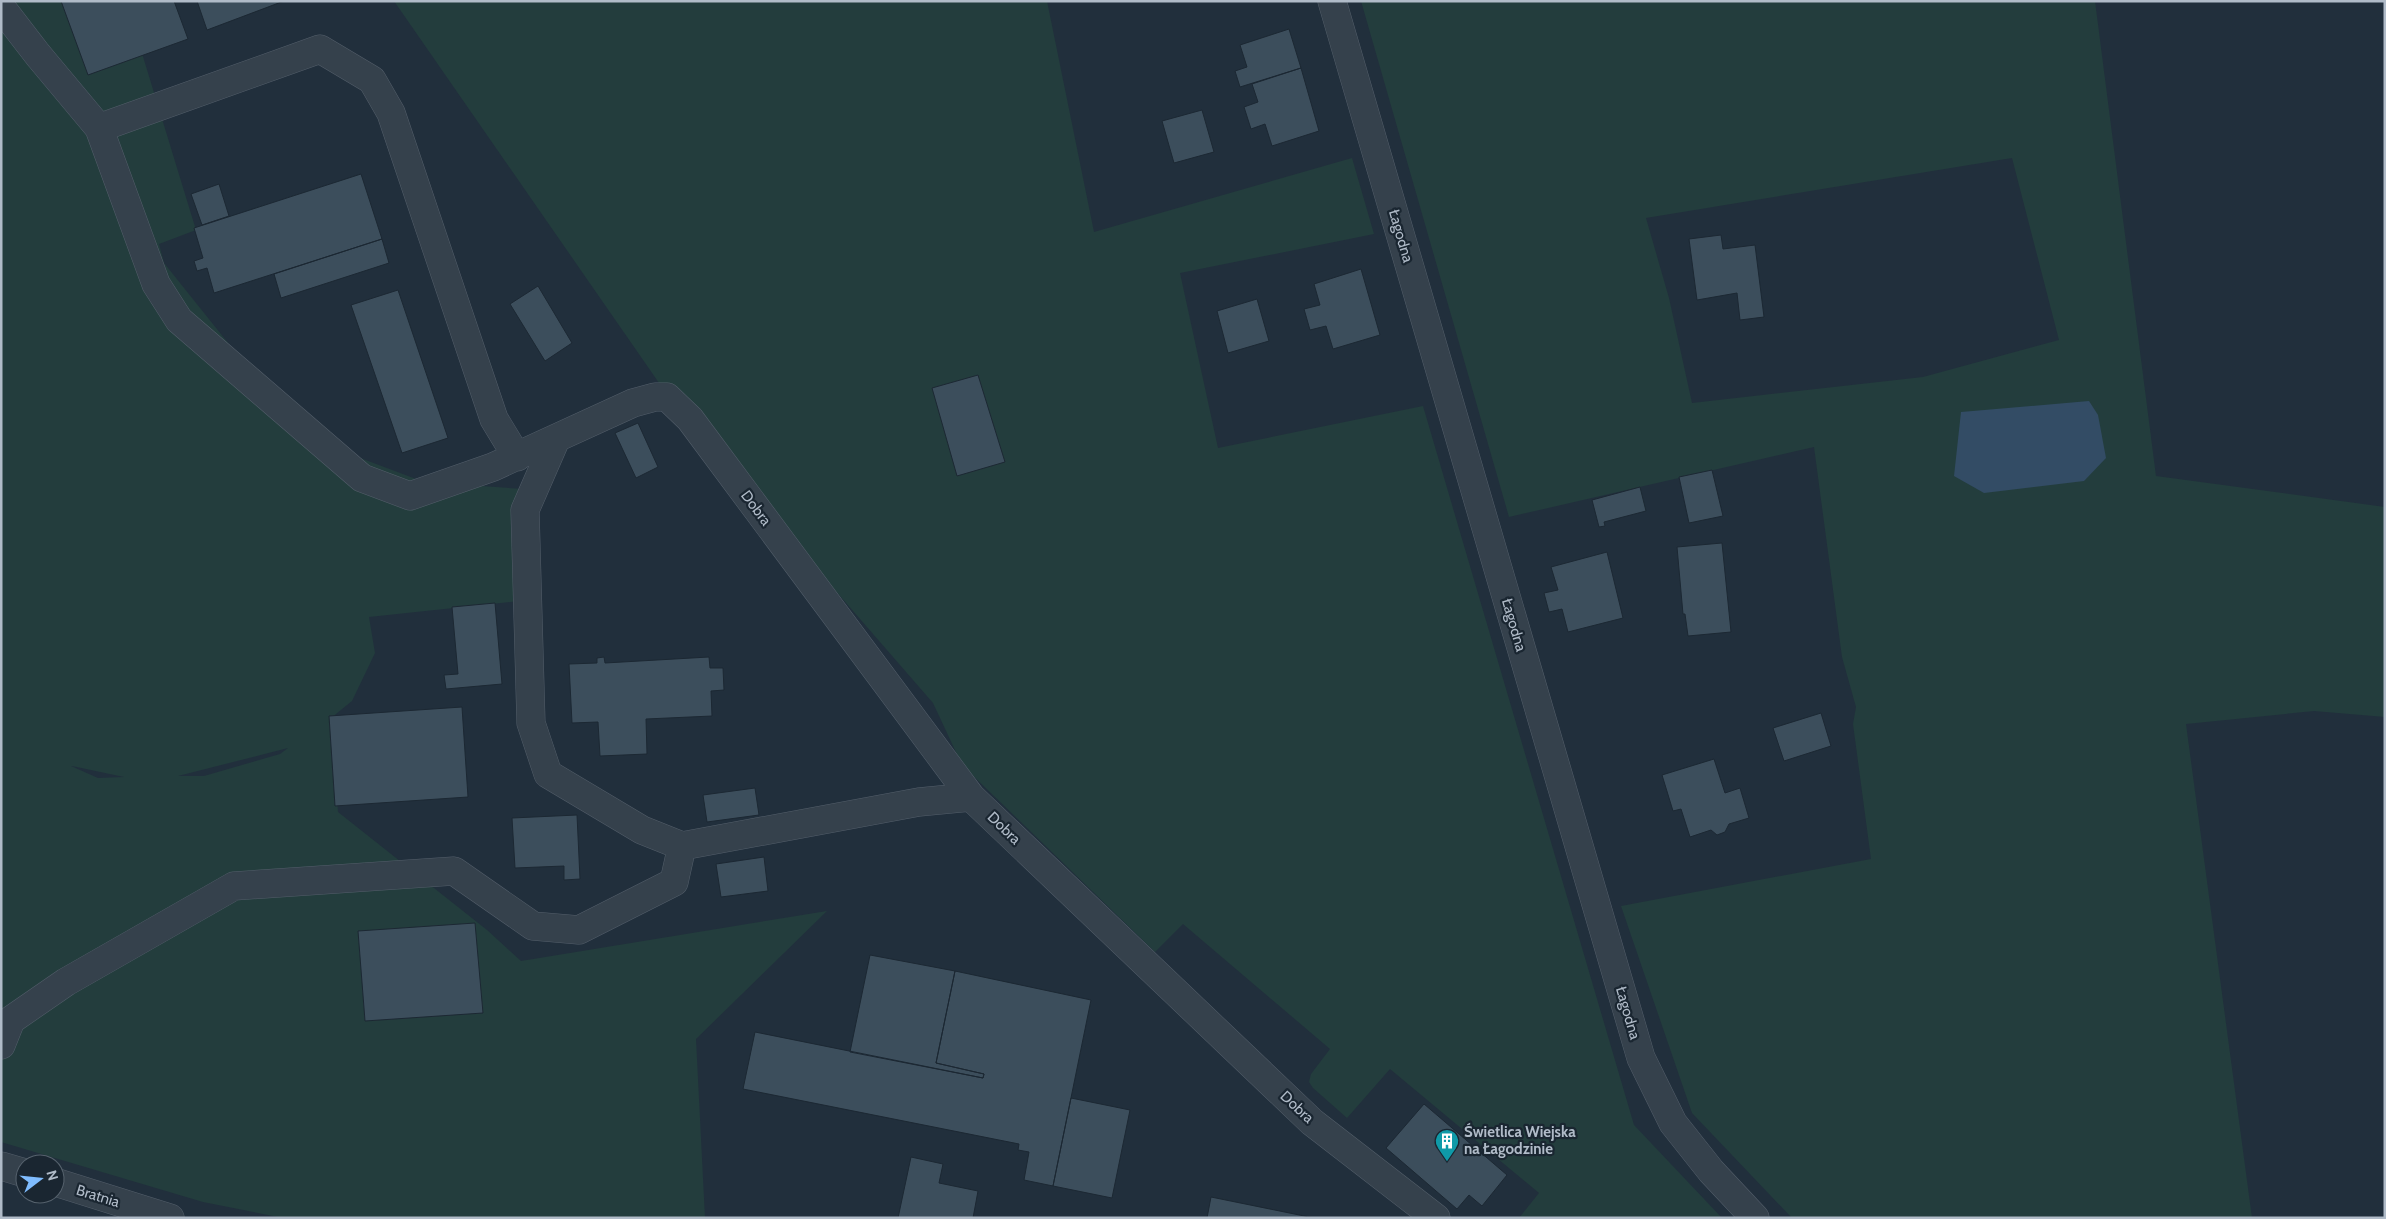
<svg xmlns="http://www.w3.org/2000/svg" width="2386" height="1219" viewBox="0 0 2386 1219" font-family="Cabin,sans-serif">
	<rect width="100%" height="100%" fill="#212f3c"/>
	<path fill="#233d3d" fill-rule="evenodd" d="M1,1H126L196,230L159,244L164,263L261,384L355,456L424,482L538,490L528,600L369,617L375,653L352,701L331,718L338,812L487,930L521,961L827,911L696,1039L705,1218H283L203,1202L1,1142ZM288,748L280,754L204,776H178ZM71,766H72L124,777L98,778Z
		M394,1H1047L1094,232L1352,158L1374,234L1180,273L1218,448L1423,406L1634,1125L1722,1218H1519L1539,1193L1390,1069L1347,1118L1313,1088L1309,1082L1311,1074L1330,1049L1183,924L1155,952L962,765L933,703L675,406Z
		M1361,1H2095L2156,476L2385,507V717L2314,711L2186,724L2252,1218H1792L1692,1113L1621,906L1871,859L1853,724L1856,707L1842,657L1814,447L1509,517ZM2012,158L2059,340L1923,377L1692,403L1669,298L1646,218Z"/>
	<path fill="#334c65" d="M2089,401L2098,415L2106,458L2084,481L1984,493L1954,476L1961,412Z"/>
	<path fill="#3c4e5c" stroke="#1c2833" d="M61,1H174L188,39L88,75Z
		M197,1H284L207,30Z
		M1289,29L1301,68L1240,87L1235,71L1247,67L1240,45Z
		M1301,68L1319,131L1272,146L1265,124L1251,129L1244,107L1258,102L1252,84Z
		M1202,110L1214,152L1174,163L1162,121Z
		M361,174L382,239L214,293L207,268L197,271L194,261L203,258L194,228Z
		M219,184L229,216L202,225L191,194Z
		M1721,235L1723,249L1755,245L1764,317L1740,320L1737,293L1697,300L1689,239Z
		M382,239L389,263L281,298L274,274Z
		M1361,269L1380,335L1333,349L1326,326L1310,330L1304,309L1320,305L1314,284Z
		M538,286L572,343L545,361L510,304Z
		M398,290L448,438L402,453L351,305Z
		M1257,299L1269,341L1228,353L1217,311Z
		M978,375L1005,462L957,476L932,388Z
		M638,423L658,467L636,478L615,433Z
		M1712,470L1723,516L1689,523L1679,477Z
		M1640,487L1646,511L1604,522L1605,526L1599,527L1592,500Z
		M1722,543L1731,632L1688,636L1685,614H1683L1677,547Z
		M1607,552L1623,618L1568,632L1562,609L1549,612L1544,593L1558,590L1551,567Z
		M495,603L502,684L446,689L444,675L458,674L452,607Z
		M604,657L605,663L709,657L710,668H723L724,690L711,691L712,716L646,719L647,754L600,756L598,722L572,723L569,664L597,663V658Z
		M462,707L468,797L335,806L329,716Z
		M1821,713L1831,746L1784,761L1773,728Z
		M1714,759L1725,793L1740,788L1749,818L1729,824L1725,832L1717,835L1711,830L1690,837L1681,809L1673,811L1662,775Z
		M755,788L759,815L707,822L703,795Z
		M577,815L580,879L564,880V866L515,868L512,818Z
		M764,857L768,891L721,897L716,864Z
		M475,923L483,1013L365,1021L358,931Z
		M870,955L955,971L936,1063L984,1074L983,1078L850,1052Z
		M955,971L1091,1000L1053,1186L1024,1180L1029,1152L1018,1150L1019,1144L743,1089L755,1032L983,1078L984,1074L936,1063Z
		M1071,1098L1130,1110L1112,1198L1053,1186Z
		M1424,1104L1507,1175L1482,1206L1469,1195L1457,1209L1386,1148Z
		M911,1157L943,1164L939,1183L978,1191L973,1218H898Z
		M1211,1197L1314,1218H1207Z"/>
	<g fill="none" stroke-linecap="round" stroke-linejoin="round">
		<g stroke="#535e6a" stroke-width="29">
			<path id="minor" d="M1332,1L1641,1058L1673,1123L1711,1171L1755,1218
				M1,7L38,55L99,128L156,284L179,320L362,478L410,496L493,467L633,403L655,397H667L690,419L971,797L1312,1122L1436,1218
				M99,128L320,49L372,80L391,113L494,419L517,457
				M556,439L525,510L531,723L548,774L642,830L682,846L919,802L971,797
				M1,1045L11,1020L66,982L234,886L454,871L533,926L579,930L674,882L682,846
				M1,1166L25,1173
				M55,1182L170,1218"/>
		</g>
		<use href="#minor" stroke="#35414c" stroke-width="28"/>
	</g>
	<defs>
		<g id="building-pin" transform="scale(1.25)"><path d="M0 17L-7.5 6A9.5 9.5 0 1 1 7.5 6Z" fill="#0f9aa8" stroke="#1a2631"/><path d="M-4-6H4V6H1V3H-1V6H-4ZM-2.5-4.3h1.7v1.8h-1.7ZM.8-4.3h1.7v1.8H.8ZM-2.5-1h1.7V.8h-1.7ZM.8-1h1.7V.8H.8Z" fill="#fff"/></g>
	</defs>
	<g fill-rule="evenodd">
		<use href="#building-pin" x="1447" y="1141"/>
	</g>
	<g text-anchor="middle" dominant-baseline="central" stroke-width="4.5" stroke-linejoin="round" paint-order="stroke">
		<g font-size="15" fill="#b0bbc8" stroke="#1a2631">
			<text transform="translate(1401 236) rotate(74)">Łagodna</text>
			<text transform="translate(756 508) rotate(53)">Dobra</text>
			<text transform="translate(1514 625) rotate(74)">Łagodna</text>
			<text transform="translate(1004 828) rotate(44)">Dobra</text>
			<text transform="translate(1628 1013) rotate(74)">Łagodna</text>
			<text transform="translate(1297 1107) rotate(43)">Dobra</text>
			<text transform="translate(98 1196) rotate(17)">Bratnia</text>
		</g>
		<g font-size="15" font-weight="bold" fill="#b0bbc8" stroke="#1a2631" text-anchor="start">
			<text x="1464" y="1132">Świetlica Wiejska<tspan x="1464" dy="17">na Łagodzinie</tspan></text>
		</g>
	</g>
	<rect width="2386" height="1219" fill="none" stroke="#b0bbc8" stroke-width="5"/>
	<g transform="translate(40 1179) rotate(74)"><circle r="24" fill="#1a2631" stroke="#56626d"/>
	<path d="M0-4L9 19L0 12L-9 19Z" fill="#7fbcfe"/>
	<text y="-8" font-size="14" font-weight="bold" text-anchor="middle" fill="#b0bbc8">N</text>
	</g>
</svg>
